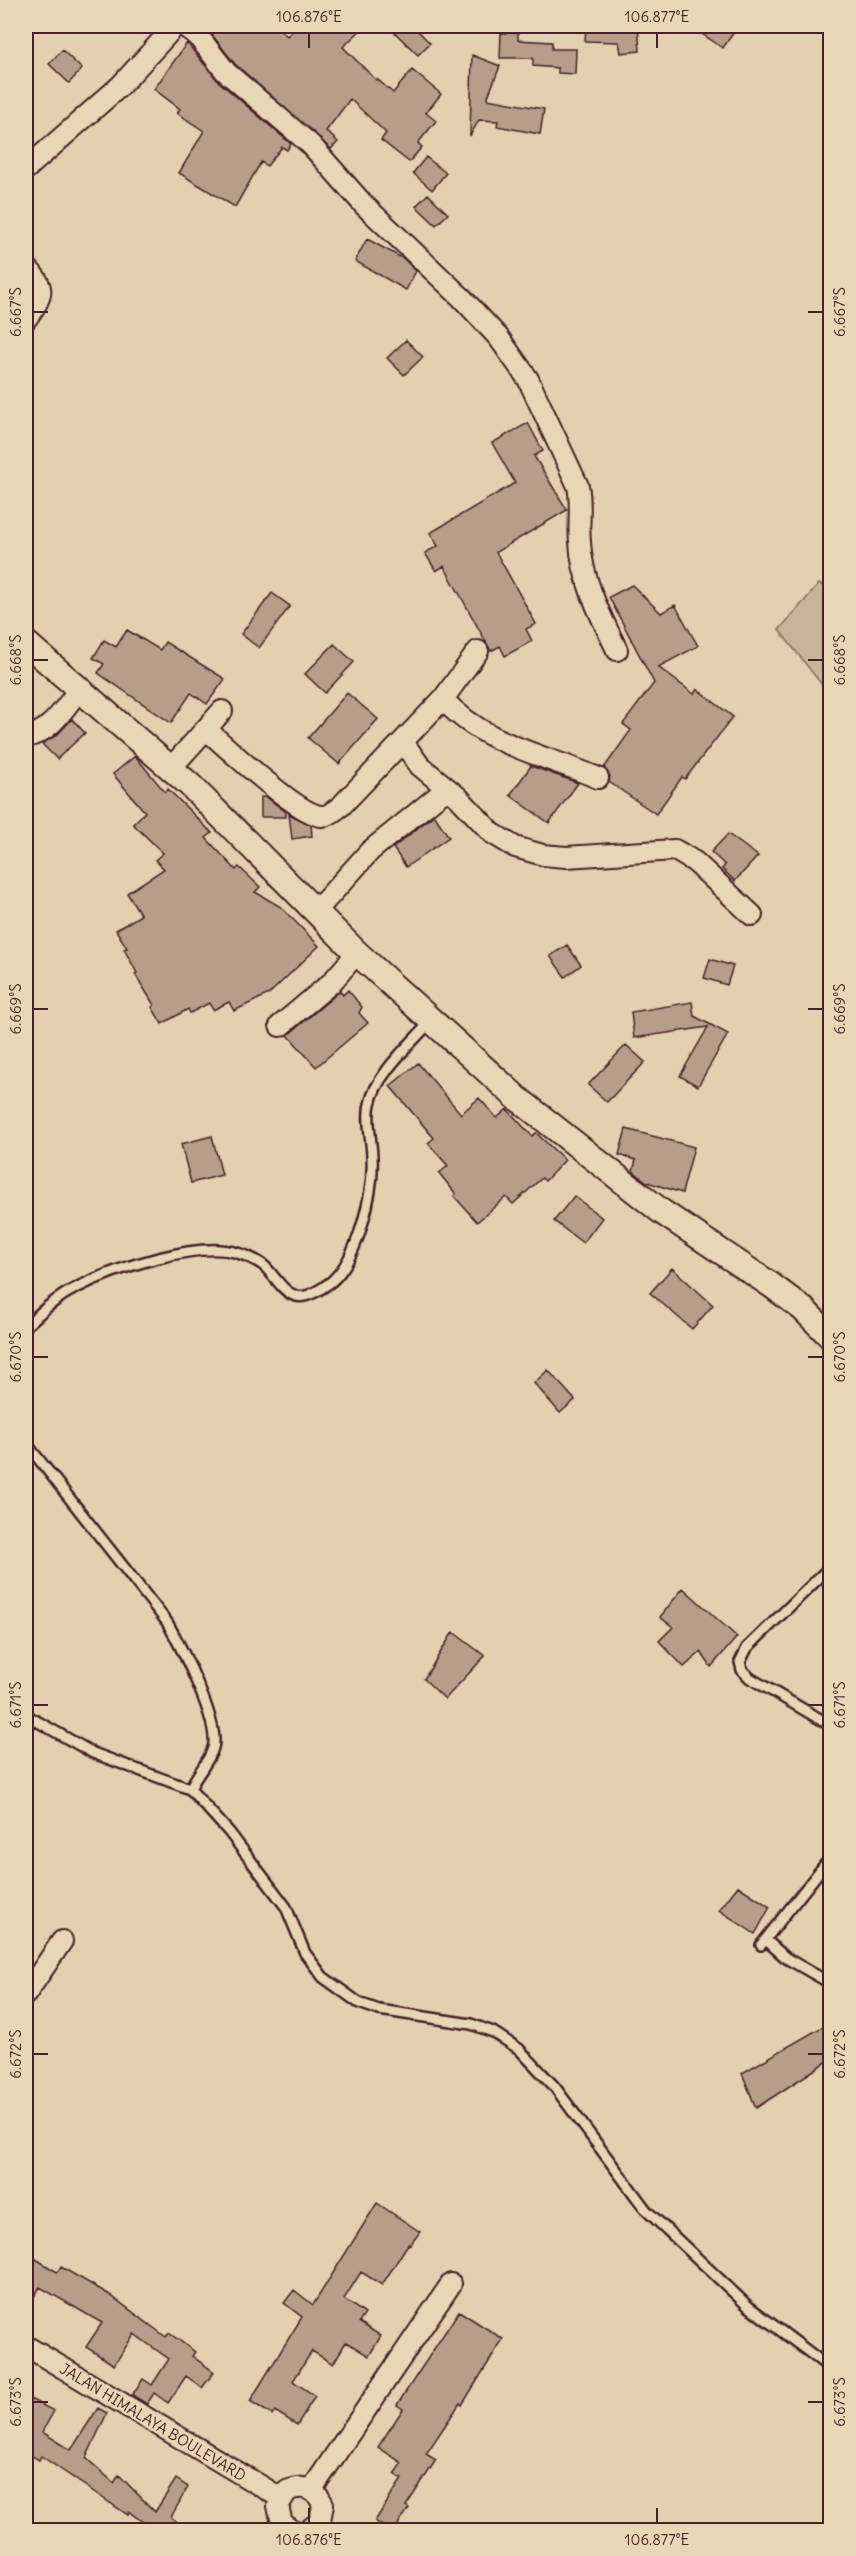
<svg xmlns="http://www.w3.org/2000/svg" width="856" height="2556" viewBox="0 0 856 2556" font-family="Delius,sans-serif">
	<rect width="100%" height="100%" fill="#e2d0af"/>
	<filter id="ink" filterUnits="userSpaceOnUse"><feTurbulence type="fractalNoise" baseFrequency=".0167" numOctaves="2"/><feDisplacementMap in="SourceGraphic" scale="12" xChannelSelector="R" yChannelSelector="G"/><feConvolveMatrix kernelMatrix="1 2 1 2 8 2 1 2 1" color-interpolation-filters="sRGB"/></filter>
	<g filter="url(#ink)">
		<path fill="#c9b399" stroke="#8a6962" stroke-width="1.5" d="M819,584L830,589V695L779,630Z"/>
		<path fill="#b79e8a" stroke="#4a1f2b" stroke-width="1.5" d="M205,26H276L287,36L298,26H365L343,47L376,80L377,79L393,93L412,70L441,94L426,113L436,121L418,143L422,147L409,162L381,140L386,133L350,99L326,131L338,142L331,149L235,64Z
			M388,26H413L430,43L418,55Z
			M586,26H638L640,51L621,53L619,42L585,41Z
			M690,26H738L723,48Z
			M501,33H518V40L552,42V49H576L575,74L558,73V68L533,66V58H500Z
			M187,43L218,81L291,144L287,150L282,147L267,166L261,162L235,207L179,173L204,131L177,113L180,109L154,89Z
			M62,50L82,69L69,83L49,64Z
			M472,55L500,66L487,99L544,109L540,134L497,126L498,121L479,120L470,136Z
			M426,157L446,173L432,190L413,173Z
			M428,194L448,214L436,225L416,206Z
			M367,239L404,259L416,271L406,290L355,261Z
			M406,340L423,357L404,375L387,358Z
			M528,423L543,451L534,456L567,510L496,552L536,624L526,629L532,641L505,656L500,646L491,651L444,566L436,571L425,553L438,546L430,533L515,483L492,443Z
			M632,585L661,613L675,605L698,646L658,667L694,694L697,689L733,717L685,779L682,777L656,814L609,782L610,776L604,768L631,730L623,724L654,683L609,597Z
			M272,593L290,606L259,648L241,634Z
			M127,630L160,650L165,642L225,679L207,704L191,693L171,723L98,673L104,664L93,658L104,640L116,647Z
			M334,644L354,662L325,693L305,674Z
			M347,693L378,719L339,764L308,738Z
			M72,719L85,733L57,759L42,744L58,734Z
			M135,756L165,792L168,789L212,833L206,838L236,870L239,867L260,887L255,892L281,907L319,946L269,994L234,1011L229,1002L213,1010L209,1003L190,1013L188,1009L162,1024L152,1007L154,1005L135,974L137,973L124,949L127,948L116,930L141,915L127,893L164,869L155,860L163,853L133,824L145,812L113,774Z
			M531,766L578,783L549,823L510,795Z
			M261,797H266L286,812V817H261Z
			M289,814L311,825L312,836L292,839Z
			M434,815L449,837L406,867L393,848Z
			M728,834L758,856L735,881L722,869L725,865L711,852Z
			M567,945L581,965L565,977L550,956Z
			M710,959L733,966L727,985L704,978Z
			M348,990L362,1007L359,1013L368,1023L316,1067L288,1035L340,991L343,995Z
			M692,1002L694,1016L728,1034L698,1086L680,1076L708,1027L634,1038L631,1012Z
			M626,1045L645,1062L607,1102L588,1085Z
			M418,1063L461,1114L479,1098L497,1118L507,1109L532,1136L536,1133L565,1160L545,1181L542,1178L513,1204L506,1197L477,1222L454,1196L456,1194L439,1173L448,1166L428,1143L434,1138L390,1086Z
			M626,1129L694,1147L682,1193L647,1182L633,1171L636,1160L619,1155Z
			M212,1136L222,1175L191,1183L181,1144Z
			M574,1196L602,1218L583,1243L554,1221Z
			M672,1268L713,1305L692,1329L650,1293Z
			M548,1370L575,1400L560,1413L534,1383Z
			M683,1588L737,1637L711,1667L701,1652L684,1667L659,1641L673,1627L660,1617Z
			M453,1632L485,1656L445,1699L424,1679Z
			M738,1886L770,1907L755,1934L719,1910Z
			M831,2022V2059L756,2108L742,2073Z
			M377,2203L420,2232L410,2245L408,2244L382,2285L361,2272L344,2299L365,2314L359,2322L381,2336L369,2356L346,2342L333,2364L312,2351L293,2381L315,2396L297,2425L275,2411L272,2415L250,2401L302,2317L284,2303L294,2290L313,2305Z
			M26,2253L57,2272L61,2267L110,2295L166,2337L169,2333L195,2352L192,2356L214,2372L202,2388L186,2376L168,2403L154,2393L147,2404L132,2395L143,2379L152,2385L169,2359L134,2334L114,2365L86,2347L102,2323L40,2287L26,2310Z
			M459,2311L503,2339L462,2405L460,2403L426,2454L436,2460L406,2506L409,2508L395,2530H389L375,2521L402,2479L394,2474L402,2463L378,2447L403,2409L397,2405Z
			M26,2397L54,2411L42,2432L71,2450L98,2408L107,2413L86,2458L114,2483L119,2475L155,2512L176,2479L188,2487L171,2517L188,2530H144L147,2525L129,2512L128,2515L41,2456L39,2460L29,2454L26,2460Z"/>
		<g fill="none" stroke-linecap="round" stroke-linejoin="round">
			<g stroke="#4a1f2b" stroke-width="14">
				<path id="service" d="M26,1326C41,1312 57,1297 76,1288C113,1269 199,1240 238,1253C247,1256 256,1260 263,1265C274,1274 282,1292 296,1296C307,1299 323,1288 332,1281C358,1258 374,1192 372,1158C372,1141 366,1120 370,1104C376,1074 411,1044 431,1021
					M26,1443L167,1622C180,1645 221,1724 213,1748C209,1762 196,1775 190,1789L229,1832L286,1907L305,1953L323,1977L359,2003L379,2010L471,2024L493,2032L519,2049L554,2086L646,2210L748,2306L830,2368
					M830,1567L747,1648L740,1662L742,1670L750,1678L830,1725
					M26,1715L93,1753L190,1789
					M766,1940L786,1958L830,1983
					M761,1945L830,1858"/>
			</g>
			<g stroke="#4a1f2b" stroke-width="24">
				<path id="minor" d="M184,26L198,36L226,72L311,145L364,205L461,297L499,338L528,379L578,486C582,505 578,523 580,542C582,581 601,616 617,650
					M26,169L120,86L175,26
					M26,267C48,288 42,297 26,319
					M443,699C482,744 545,755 598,778
					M206,729C226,747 298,814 321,816C328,817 335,810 341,806L443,699L478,651
					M26,737C51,732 63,710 78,691
					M403,742L420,766L458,797L492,833L515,847L543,855L566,857L675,850L695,862L752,915
					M170,769L222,711
					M315,912L370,851L439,795L449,790
					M280,1026L331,983L357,953
					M26,1994L62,1941
					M26,2346L281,2498
					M312,2489L451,2284
					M292,2530L282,2523L278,2506L287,2491C303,2484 315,2488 323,2504L320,2521L309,2530"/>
			</g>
			<g stroke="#4a1f2b" stroke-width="28">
				<path id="tertiary" d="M26,643L190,785L357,953L517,1098L662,1212L771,1285L803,1309L830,1336"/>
			</g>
			<use href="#service" stroke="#e8d7b4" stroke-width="9"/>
			<use href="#minor" stroke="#e8d7b4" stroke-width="20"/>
			<use href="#tertiary" stroke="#e8d7b4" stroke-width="24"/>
		</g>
	</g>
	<path fill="none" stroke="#4a1f2b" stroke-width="2" d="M309,33V48M657,33V48M33,312H48M808,312H823M33,660H48M808,660H823M33,1009H48M808,1009H823M33,1357H48M808,1357H823M33,1705H48M808,1705H823M33,2054H48M808,2054H823M33,2402H48M808,2402H823M309,2508V2523M657,2508V2523"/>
	<g text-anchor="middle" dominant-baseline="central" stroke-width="4.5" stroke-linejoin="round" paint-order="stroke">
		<g font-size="15" fill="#4a1f2b" stroke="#e8d7b4">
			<text transform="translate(153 2422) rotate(31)">JALAN HIMALAYA BOULEVARD</text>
		</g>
	</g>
	<rect width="856" height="2556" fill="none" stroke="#e8d7b4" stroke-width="66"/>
	<rect x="33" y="33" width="790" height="2490" fill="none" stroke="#4a1f2b" stroke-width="2"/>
	<g font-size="15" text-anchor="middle" fill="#4a1f2b">
		<text x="309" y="22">106.876°E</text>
		<text x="657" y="22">106.877°E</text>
		<text transform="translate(16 312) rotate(-90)" y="5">6.667°S</text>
		<text transform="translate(840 312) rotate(-90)" y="5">6.667°S</text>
		<text transform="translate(16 660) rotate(-90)" y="5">6.668°S</text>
		<text transform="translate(840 660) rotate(-90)" y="5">6.668°S</text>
		<text transform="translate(16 1009) rotate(-90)" y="5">6.669°S</text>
		<text transform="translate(840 1009) rotate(-90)" y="5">6.669°S</text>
		<text transform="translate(16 1357) rotate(-90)" y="5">6.670°S</text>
		<text transform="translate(840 1357) rotate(-90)" y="5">6.670°S</text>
		<text transform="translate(16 1705) rotate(-90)" y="5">6.671°S</text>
		<text transform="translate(840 1705) rotate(-90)" y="5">6.671°S</text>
		<text transform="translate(16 2054) rotate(-90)" y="5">6.672°S</text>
		<text transform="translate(840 2054) rotate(-90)" y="5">6.672°S</text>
		<text transform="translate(16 2402) rotate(-90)" y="5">6.673°S</text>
		<text transform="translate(840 2402) rotate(-90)" y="5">6.673°S</text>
		<text x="309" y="2545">106.876°E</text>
		<text x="657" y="2545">106.877°E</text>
	</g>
</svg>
